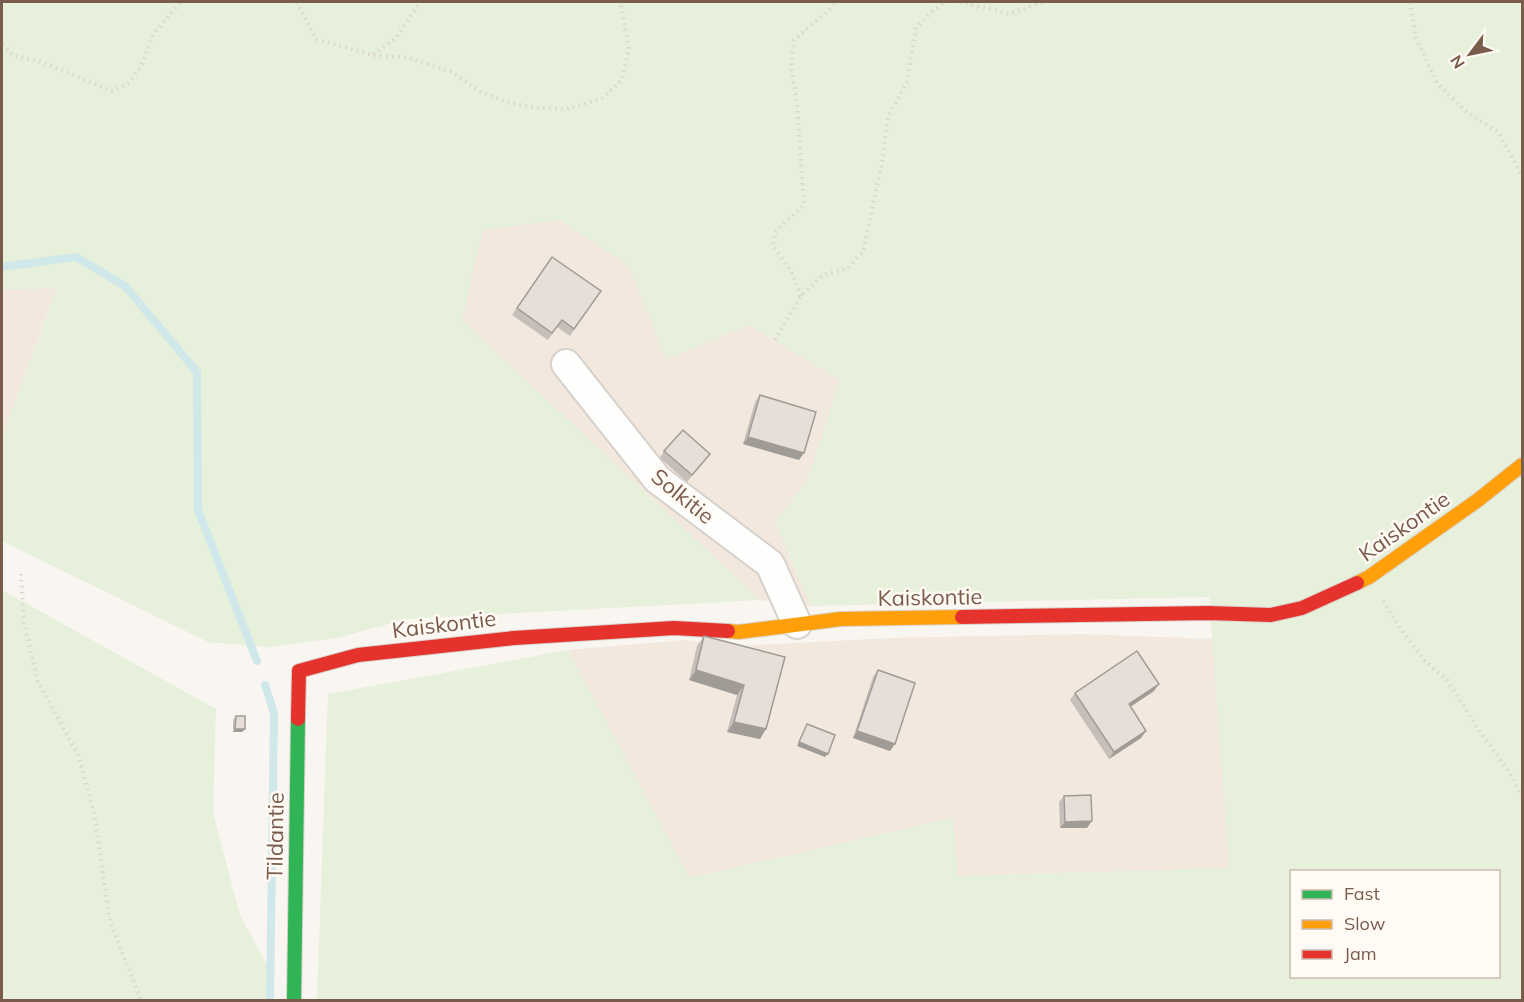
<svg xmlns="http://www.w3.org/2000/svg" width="1524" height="1002" viewBox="0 0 1524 1002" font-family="Mulish,sans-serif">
	<rect width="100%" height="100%" fill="#f9f5f0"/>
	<path fill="#f2e8de" d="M559,220L629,265L666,359L749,325L840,380L807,481L775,522L811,606L760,600L461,320L483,229Z
		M57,287L2,437V290Z
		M1082,634L1212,639L1230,868L957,876L953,818L689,878L568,650L685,640L738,646L891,638Z"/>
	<path fill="#e7f0db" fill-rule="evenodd" d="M2,2H1522V1000H317L328,694L568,650L690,878L953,818L958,876L1229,868L1209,597L811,606L775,522L807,481L840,380L749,325L666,359L628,265L559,220L483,230L462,320L760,600L407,619L337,638L269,647L208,642L2,541V437L57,288L2,290ZM1292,872H1498V976H1292Z
		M2,590L216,709L213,813L240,915L269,969L270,1000H2Z"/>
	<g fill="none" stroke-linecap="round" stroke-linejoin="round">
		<path stroke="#d0e8ea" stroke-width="8" d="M2,267L76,257L125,286L197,372L198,510L257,661
			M265,685L274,713L270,1000"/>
		<g stroke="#d7d1cb" stroke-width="32">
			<path id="street" d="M566,364L657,479L770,564L797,624"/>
		</g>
		<g stroke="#d9d2cb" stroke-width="16">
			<path id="fast" d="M294,1000L298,719"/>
		</g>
		<g stroke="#d9d2cb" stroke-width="16">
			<path id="slow" d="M1357,583L1369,577L1478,500L1522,465
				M728,631L739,632L841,619L962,617"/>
		</g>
		<g stroke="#d9d2cb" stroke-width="16">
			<path id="jam" d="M962,617L1208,613L1271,615L1302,608L1357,583
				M298,719L299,671L358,655L514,638L674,628L728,631"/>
		</g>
		<path stroke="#dcd5d0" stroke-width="4" stroke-dasharray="1.5 4.5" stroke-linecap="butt" d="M297,2L316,39L372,55L409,58L452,72L479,91L507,102L536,108L566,109L601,99L622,80L629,48L620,2
			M960,2L1010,14L1042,2
			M1410,2L1416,38L1437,83L1467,112L1499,133L1522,176
			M2,45L14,56L39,61L112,91L129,83L141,66L153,35L180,2
			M373,54L396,38L420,2
			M801,296L791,271L773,246L775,232L804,205L797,103L791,64L794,40L828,11L835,2
			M775,340L801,296L823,275L848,268L863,252L882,162L888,117L907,82L916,28L931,12L945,2
			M21,574L24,623L38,681L78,755L94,813L110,922L141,1000
			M1383,601L1401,629L1425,661L1447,680L1477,727L1513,778L1522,798"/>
		<use href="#street" stroke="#fefefd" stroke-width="28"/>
		<use href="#fast" stroke="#30b455" stroke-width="14"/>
		<use href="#slow" stroke="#ff9f0a" stroke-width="14"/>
		<use href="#jam" stroke="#e5322d" stroke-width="14"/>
	</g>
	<path fill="#c6bfb9" d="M552,257L601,291L570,336L557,327L548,340L512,315Z
		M760,395L799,460L743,444L755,402Z
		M664,451L705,460L687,482L660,458Z
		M704,636L785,657L760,739L727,732L737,695L689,680L697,646Z
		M878,670L890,751L853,738L873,677Z
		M1154,691L1130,707L1141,738L1109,759L1070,700L1075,693Z
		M236,716L242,732H233V720Z
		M1064,796L1087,828H1060L1059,802Z"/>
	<path fill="#a19b96" d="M748,437L804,453L799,460L743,444Z
		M696,670L744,685L737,695L689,680Z
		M1159,684L1154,691L1124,711L1129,704Z
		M734,722L766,729L760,739L727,732Z
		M235,729H245L242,732H233Z
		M857,731L895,744L890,751L853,738Z
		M1146,731L1141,738L1109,759L1114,752Z
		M799,742L828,754L825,757L797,746Z
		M1092,821L1087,828H1060L1065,822Z"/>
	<path fill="#e6ded7" stroke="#a19b96" stroke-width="1.5" d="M552,257L601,291L574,329L562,320L552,333L517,308Z
		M760,395L816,412L804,453L748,437Z
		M683,430L710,454L692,475L664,451Z
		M704,636L785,657L766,729L734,722L744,685L696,670Z
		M1137,651L1159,684L1129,704L1146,731L1114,752L1075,693Z
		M878,670L915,683L895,744L857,731Z
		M236,716H245V729H235Z
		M807,724L835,735L828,754L799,742Z
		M1091,795L1092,821L1065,822L1064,796Z"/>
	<g text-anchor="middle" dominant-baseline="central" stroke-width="5" stroke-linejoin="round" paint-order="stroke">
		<g font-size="22" fill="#7a5c4d" stroke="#fffaf3">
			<text transform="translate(683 496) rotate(39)">Solkitie</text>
			<text transform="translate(1404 526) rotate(-35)">Kaiskontie</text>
			<text transform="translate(930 597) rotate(-1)">Kaiskontie</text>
			<text transform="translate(444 624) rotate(-7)">Kaiskontie</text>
			<text transform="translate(275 836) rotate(-89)">Tildantie</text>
		</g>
	</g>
	<rect width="1524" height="1002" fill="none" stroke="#7a5c4d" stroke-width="6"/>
	<rect x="1290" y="870" width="210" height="108" fill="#fffaf3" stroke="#cabbb1" stroke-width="1.5"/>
	<rect x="1302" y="890" width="30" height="9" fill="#30b455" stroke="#cabbb1" stroke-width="1.5"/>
	<text x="1344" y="900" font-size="18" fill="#7a5c4d">Fast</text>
	<rect x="1302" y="920" width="30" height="9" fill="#ff9f0a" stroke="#cabbb1" stroke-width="1.5"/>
	<text x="1344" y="930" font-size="18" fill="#7a5c4d">Slow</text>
	<rect x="1302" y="950" width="30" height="9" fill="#e5322d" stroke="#cabbb1" stroke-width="1.5"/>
	<text x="1344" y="960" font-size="18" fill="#7a5c4d">Jam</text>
	<g transform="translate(1470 54) rotate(238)" stroke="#fffaf3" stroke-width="4.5" paint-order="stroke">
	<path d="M0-4.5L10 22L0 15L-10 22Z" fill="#7a5c4d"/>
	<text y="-9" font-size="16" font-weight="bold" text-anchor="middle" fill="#7a5c4d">N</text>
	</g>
</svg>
